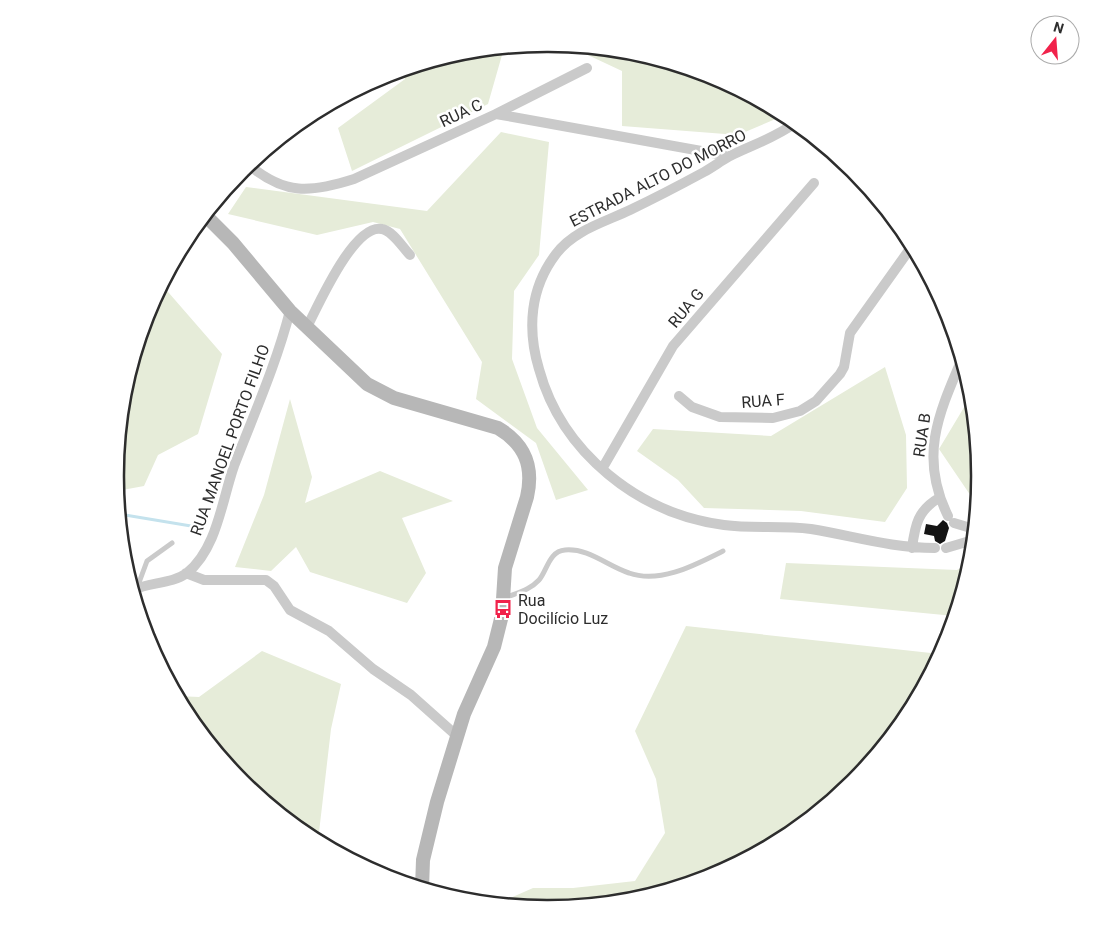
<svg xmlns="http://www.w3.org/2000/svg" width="1095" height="952" viewBox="0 0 1095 952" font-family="Roboto,sans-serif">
	<rect width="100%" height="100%" fill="#fff"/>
	<path fill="#e6ecd9" d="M575,46L632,52L713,77L785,115L738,135L622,126V71L575,49Z
		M504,48L488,104L352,171L338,128L405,79L402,71L463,52Z
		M501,132L549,142L539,255L514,291L512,359L537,428L588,490L556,500L536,443L476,399L482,362L400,229L373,222L317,235L228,214L246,187L427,211Z
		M162,285L222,354L198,434L158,455L144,486L117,491C111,429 132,340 162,285Z
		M885,367L906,435L907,488L885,522L801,511L704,508L678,480L637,451L653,429L771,436Z
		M972,394L980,476L977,505L939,449Z
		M290,399L312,477L305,503L380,471L453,501L402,518L426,573L407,603L310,572L296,547L271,571L235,567L264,495Z
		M971,562L954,616L780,599L786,563L957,570Z
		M686,626L940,654L907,716L853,782L787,836L713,875L632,900L548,908L499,903L533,888H573L635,881L665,833L656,779L635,731Z
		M262,651L341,684L331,729L318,841L307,835L242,781L188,716L177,696L199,697Z"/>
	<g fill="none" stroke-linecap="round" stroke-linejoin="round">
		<path stroke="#c4e2ed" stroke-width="3" d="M119,514L197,527"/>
	</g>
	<path fill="#141414" d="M943,520L947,523L949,528L945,541L940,544L935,541L934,536L924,534L926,524L937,526Z"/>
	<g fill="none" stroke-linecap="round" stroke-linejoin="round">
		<path stroke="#cacaca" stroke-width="5" d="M137,588L147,561L172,543
			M505,598C516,593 530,590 539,580C547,571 549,551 565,550C589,548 607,566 629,573C660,584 695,565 723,551"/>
		<path stroke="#cacaca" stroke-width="10" d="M496,114L587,68
			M795,123C775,138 752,145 730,156C721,161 713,167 704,172C680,185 655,198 630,210C605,222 574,230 556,254C530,288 527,329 539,369C562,453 639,514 724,525C753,529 782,525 811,529C854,536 891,548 935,548
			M249,165C285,195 310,193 354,179L496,114L729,156
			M307,327C318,306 354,223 382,229C393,231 403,248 410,255
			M679,396L692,407L720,417L773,418L800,411L816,401L840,374L844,367L850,333L912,246
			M602,469L673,346L814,183
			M948,516C919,457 938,415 962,359
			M954,523L974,529
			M912,548C915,525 918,510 939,498
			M946,548L973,540
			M186,573L204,580H266L274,586L290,610L329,631L373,669L411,695L457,736
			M133,590C149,582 172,584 187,573C217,549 222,500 234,466C254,414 276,365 290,311"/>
		<path stroke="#b7b7b7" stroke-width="14" d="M205,215L233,243L290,311L367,384L394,398L498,428C525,444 534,466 527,497L505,568L502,615L494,647L464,714L437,802L423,860L422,888"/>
	</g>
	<defs>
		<g id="bus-bare" transform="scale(1.5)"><path d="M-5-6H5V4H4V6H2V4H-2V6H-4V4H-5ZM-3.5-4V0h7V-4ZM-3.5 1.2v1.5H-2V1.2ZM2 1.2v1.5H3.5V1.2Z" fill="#f1224b" stroke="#fff" stroke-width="2.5" paint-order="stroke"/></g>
	</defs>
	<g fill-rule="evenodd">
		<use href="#bus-bare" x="503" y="609"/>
	</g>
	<g text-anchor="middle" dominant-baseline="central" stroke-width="5" stroke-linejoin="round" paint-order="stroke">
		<g font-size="16" fill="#2d2d2d" stroke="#fff">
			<text transform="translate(461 113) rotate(-25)">RUA C</text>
			<text transform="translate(658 178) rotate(-27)">ESTRADA ALTO DO MORRO</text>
			<text transform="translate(686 308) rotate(-50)">RUA G</text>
			<text transform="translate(763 401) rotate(-4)">RUA F</text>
			<text transform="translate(922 435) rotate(-82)">RUA B</text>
			<text transform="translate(230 440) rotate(-70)">RUA MANOEL PORTO FILHO</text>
		</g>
		<g font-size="16" fill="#2d2d2d" stroke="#fff" text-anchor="start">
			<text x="518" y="600">Rua<tspan x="518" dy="18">Docilício Luz</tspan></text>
		</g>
	</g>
	<path d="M0 0H1095V952H0ZM547 52H548A423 423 0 0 1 971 475V477A423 423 0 0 1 548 900H547A423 423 0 0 1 124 477V475A423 423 0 0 1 547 52Z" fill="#fff" fill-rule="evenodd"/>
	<path fill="none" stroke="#2d2d2d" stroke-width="2.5" d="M547 52H548A423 423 0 0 1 971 475V477A423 423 0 0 1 548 900H547A423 423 0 0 1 124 477V475A423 423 0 0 1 547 52Z"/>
	<g transform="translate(1055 40) rotate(17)"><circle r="24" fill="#ffffff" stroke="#ababab"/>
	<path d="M0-4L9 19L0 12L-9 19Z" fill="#f1224b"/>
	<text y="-8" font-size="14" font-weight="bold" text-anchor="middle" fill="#2d2d2d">N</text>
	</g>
</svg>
